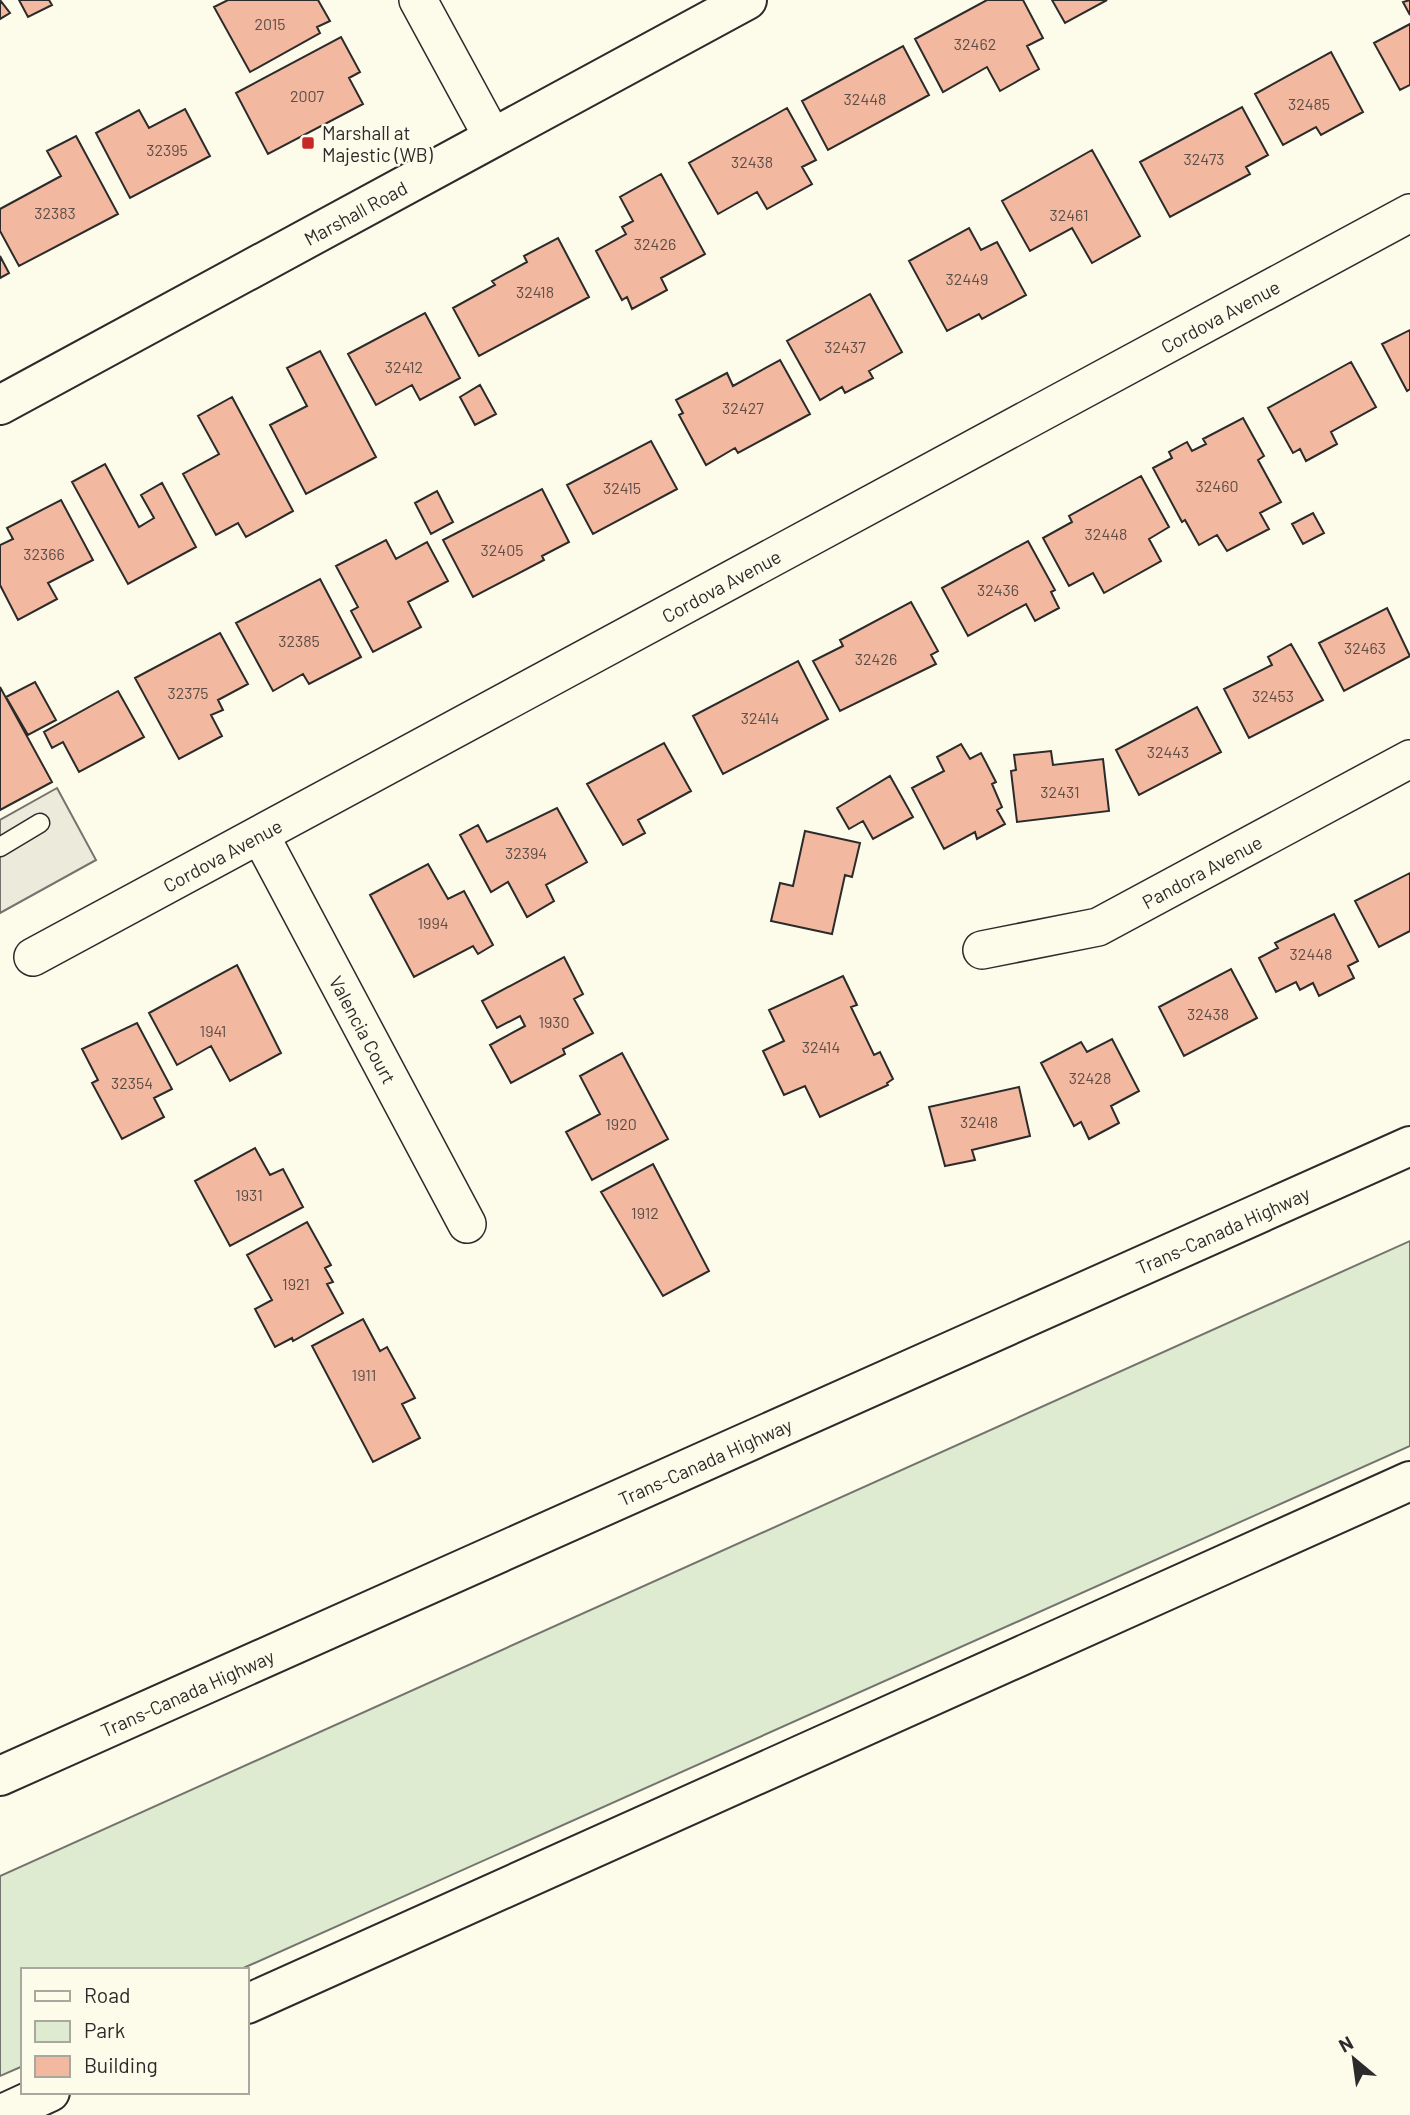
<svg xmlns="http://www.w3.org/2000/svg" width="1410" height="2115" viewBox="0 0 1410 2115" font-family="Barlow,sans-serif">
	<rect width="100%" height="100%" fill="#fdfbea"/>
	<path fill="#deebd1" stroke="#74746e" stroke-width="2" d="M1410,1241V1446L239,1970H23V2066L0,2076V1876Z"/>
	<path fill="#eceadb" stroke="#74746e" stroke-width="2" d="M57,788L96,860L0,913V820Z"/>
	<path fill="#f2b8a0" stroke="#2b2b2b" stroke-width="2" d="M0,0L10,13L0,19Z
		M19,0H49L52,5L28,17Z
		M228,0H318L330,21L317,27L320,33L250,72L214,7Z
		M987,0H1023L1043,38L1027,46L1039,69L1000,91L987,67L943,92L915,39Z
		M1052,0H1107L1065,23Z
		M1410,0V15L1403,2Z
		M1410,24V85L1400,90L1374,43Z
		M341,37L360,72L349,78L363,104L268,154L236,93Z
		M903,46L929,95L828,150L802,101Z
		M1331,52L1363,112L1321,135L1316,127L1283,145L1255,94Z
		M1242,107L1268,155L1246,167L1250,174L1170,217L1140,162Z
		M787,108L816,160L802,167L812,184L767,209L757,192L718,214L689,163Z
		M185,109L210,156L130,198L96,133L139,110L149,128Z
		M76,136L118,214L19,266L0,231V209L61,176L47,151Z
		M1092,150L1140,236L1092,263L1072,228L1030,251L1002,201Z
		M661,174L705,254L661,278L667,290L632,309L627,297L622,300L596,251L626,234L622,227L633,221L620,197Z
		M969,228L981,250L997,242L1026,295L982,319L979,314L947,331L909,261Z
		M558,238L589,297L479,356L453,308L495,285L492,281L527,262L524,256Z
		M0,256L9,273L0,278Z
		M870,294L902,352L869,371L873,378L845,393L842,387L820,400L787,341Z
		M425,313L460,378L420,400L412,385L376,405L348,354Z
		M1410,330V389L1407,391L1382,344Z
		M320,351L376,457L306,494L270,425L307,406L287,368Z
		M780,360L810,414L738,453L735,448L706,465L679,415L683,413L676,400L727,373L733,386Z
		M1351,362L1376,407L1331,432L1337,444L1306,461L1300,449L1293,453L1268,408Z
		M480,385L496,414L475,425L460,397Z
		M232,397L293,511L246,537L238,523L216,535L183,474L219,454L198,416Z
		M1243,418L1264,456L1258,460L1281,502L1260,513L1269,529L1227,551L1217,535L1199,545L1185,520L1182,522L1153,468L1172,458L1169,452L1187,442L1192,451L1206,444L1203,439Z
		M651,441L677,489L593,534L567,485Z
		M105,464L139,527L154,518L141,495L162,483L196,547L128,584L72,482Z
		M1141,476L1169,527L1149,539L1161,561L1104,593L1093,573L1069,586L1043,538L1072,522L1069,516Z
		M542,489L569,542L542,556L544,560L473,597L443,540Z
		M437,491L453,522L431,534L415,503Z
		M61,500L93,560L48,583L57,599L18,620L0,585V545L13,539L7,528Z
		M1313,513L1324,533L1303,544L1292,524Z
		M386,540L396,559L427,542L448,581L408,602L421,627L373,652L351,611L358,607L336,566Z
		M1028,541L1055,590L1051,592L1059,608L1035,621L1026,604L968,636L942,588Z
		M320,579L361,657L309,684L303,674L273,691L236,623Z
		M911,602L938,651L931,655L936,664L840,711L813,661L843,646L840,640Z
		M1387,608L1410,656L1344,691L1319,643Z
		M220,633L248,684L218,700L223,710L211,715L222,736L179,759L135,678Z
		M1291,644L1323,700L1249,738L1224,689L1272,665L1268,657Z
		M798,661L828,719L723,774L693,716Z
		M35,682L56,720L28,735L6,697Z
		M0,687L52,782L0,810Z
		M118,691L144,737L79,772L63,742L52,748L44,732Z
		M1197,707L1221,752L1139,795L1116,750Z
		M664,743L691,791L638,820L645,833L623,845L587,784Z
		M961,744L970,759L981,753L996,782L992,784L1002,807L997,810L1005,824L977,839L975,832L944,849L912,788L944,771L937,757Z
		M1051,751L1053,765L1103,759L1109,811L1017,822L1011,771L1016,770L1014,755Z
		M890,776L913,817L873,839L863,821L849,829L837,808Z
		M557,808L587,862L546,885L554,901L527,917L508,882L491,892L460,835L478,825L487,842Z
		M805,831L860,843L852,877L845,875L832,934L771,921L780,883L793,886Z
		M428,864L448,899L464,891L493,945L478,954L473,946L414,977L370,895Z
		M1410,873V931L1379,947L1355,901Z
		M1334,914L1358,961L1348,966L1354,978L1319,996L1313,983L1300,990L1296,982L1276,992L1259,958L1278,948L1275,943Z
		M564,957L583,994L574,999L593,1033L563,1049L565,1054L511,1083L490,1045L525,1026L520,1016L497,1028L482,1001Z
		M237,965L281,1053L230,1081L211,1046L177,1065L149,1013Z
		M1231,969L1257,1018L1184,1056L1159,1007Z
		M843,976L857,1005L851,1007L874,1055L880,1052L893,1079L887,1083L888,1085L820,1117L805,1086L784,1095L763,1051L784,1041L769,1010Z
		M137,1023L172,1089L154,1098L164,1117L122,1139L92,1083L98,1080L82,1049Z
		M1112,1039L1139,1091L1111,1106L1119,1123L1089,1139L1081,1122L1074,1126L1041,1063L1081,1042L1087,1052Z
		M622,1053L668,1139L592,1180L566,1132L600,1114L580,1076Z
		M1019,1087L1030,1136L972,1150L975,1160L945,1166L929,1107Z
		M255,1148L270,1175L283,1169L303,1207L230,1246L195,1181Z
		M653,1164L709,1271L663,1296L601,1192Z
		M307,1222L331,1265L325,1268L333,1282L327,1284L343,1313L293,1341L292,1338L275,1347L255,1309L272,1300L247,1255Z
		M363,1319L380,1351L387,1347L415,1398L402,1404L420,1438L373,1462L312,1346Z"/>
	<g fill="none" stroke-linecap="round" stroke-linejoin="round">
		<g stroke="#2b2b2b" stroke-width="21">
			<path id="lane" d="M0,847L40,823"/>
		</g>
		<g stroke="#2b2b2b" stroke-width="40">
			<g id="street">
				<path d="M418,0L493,138"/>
				<path id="s1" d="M260,835L467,1224"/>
				<path id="s2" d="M982,950L1098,927L1410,759"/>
				<path id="s3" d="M33,957L1410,213"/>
			</g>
		</g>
		<g stroke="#2b2b2b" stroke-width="42">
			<g id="secondary">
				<path id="s4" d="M0,405L747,0"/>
			</g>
		</g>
		<g stroke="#2b2b2b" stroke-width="42">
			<g id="highway">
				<path id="s5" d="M0,1776L1410,1146"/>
				<path d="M247,2004L1410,1481"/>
				<path d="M0,2115L50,2092"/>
			</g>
		</g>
		<use href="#lane" stroke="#fdfbea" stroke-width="18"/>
		<use href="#street" stroke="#fdfbea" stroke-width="37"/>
		<use href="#secondary" stroke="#fdfbea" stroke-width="38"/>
		<use href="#highway" stroke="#fdfbea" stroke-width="38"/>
	</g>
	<rect fill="#c62828" stroke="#fdfbea" stroke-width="2.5" x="301" y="136" width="14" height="14" rx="3.5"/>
	<g text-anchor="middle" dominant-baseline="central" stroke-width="5" stroke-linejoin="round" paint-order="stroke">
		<g font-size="16" fill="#5d4e48">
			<text x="270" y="23">2015</text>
			<text x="975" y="43">32462</text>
			<text x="307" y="95">2007</text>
			<text x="865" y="98">32448</text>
			<text x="1309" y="103">32485</text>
			<text x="167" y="149">32395</text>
			<text x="1204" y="158">32473</text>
			<text x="752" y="161">32438</text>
			<text x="55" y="212">32383</text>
			<text x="1069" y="214">32461</text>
			<text x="655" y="243">32426</text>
			<text x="967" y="278">32449</text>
			<text x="535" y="291">32418</text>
			<text x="845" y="346">32437</text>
			<text x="404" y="366">32412</text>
			<text x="743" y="407">32427</text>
			<text x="1217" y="485">32460</text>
			<text x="622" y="487">32415</text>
			<text x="1106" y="533">32448</text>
			<text x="502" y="549">32405</text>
			<text x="44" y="553">32366</text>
			<text x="998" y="589">32436</text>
			<text x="299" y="640">32385</text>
			<text x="1365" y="647">32463</text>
			<text x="876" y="658">32426</text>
			<text x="188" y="692">32375</text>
			<text x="1273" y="695">32453</text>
			<text x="760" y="717">32414</text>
			<text x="1168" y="751">32443</text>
			<text x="1060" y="791">32431</text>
			<text x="526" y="852">32394</text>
			<text x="433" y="922">1994</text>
			<text x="1311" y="953">32448</text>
			<text x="1208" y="1013">32438</text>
			<text x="554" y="1021">1930</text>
			<text x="213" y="1030">1941</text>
			<text x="821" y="1046">32414</text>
			<text x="1090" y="1077">32428</text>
			<text x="132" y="1082">32354</text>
			<text x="979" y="1121">32418</text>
			<text x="621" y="1123">1920</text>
			<text x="249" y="1194">1931</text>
			<text x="645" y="1212">1912</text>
			<text x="296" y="1283">1921</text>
			<text x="364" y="1374">1911</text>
		</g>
		<g font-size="19" fill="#2b2b2b" stroke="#fdfbea" text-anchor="start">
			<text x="322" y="132">Marshall at<tspan x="322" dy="22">Majestic (WB)</tspan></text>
		</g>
		<g font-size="19" fill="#2b2b2b" stroke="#fdfbea">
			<text stroke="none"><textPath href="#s4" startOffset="404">Marshall Road</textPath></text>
			<text stroke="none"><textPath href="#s3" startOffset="1349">Cordova Avenue</textPath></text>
			<text stroke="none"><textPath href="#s3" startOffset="782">Cordova Avenue</textPath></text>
			<text stroke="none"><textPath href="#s3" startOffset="215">Cordova Avenue</textPath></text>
			<text stroke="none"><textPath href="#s2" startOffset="236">Pandora Avenue</textPath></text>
			<text stroke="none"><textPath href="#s1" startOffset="220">Valencia Court</textPath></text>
			<text stroke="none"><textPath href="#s5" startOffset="1339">Trans-Canada Highway</textPath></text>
			<text stroke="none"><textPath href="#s5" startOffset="772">Trans-Canada Highway</textPath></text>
			<text stroke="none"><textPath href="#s5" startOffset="205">Trans-Canada Highway</textPath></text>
		</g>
	</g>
	<rect x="21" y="1968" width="228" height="126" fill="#fdfbea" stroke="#a9a89e" stroke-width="2"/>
	<rect x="35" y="1991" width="35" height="10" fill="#fdfbea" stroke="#a9a89e" stroke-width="2"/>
	<text x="84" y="2003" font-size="21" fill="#2b2b2b">Road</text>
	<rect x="35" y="2021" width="35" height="21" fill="#deebd1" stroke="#a9a89e" stroke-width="2"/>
	<text x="84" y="2038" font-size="21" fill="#2b2b2b">Park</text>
	<rect x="35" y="2056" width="35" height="21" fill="#f2b8a0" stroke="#a9a89e" stroke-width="2"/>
	<text x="84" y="2073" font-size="21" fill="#2b2b2b">Building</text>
	<g transform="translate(1354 2059) rotate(331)" stroke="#fdfbea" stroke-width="5" paint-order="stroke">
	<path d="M0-5L12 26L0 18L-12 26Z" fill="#2b2b2b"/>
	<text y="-10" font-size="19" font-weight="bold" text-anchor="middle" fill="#2b2b2b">N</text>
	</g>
</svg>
